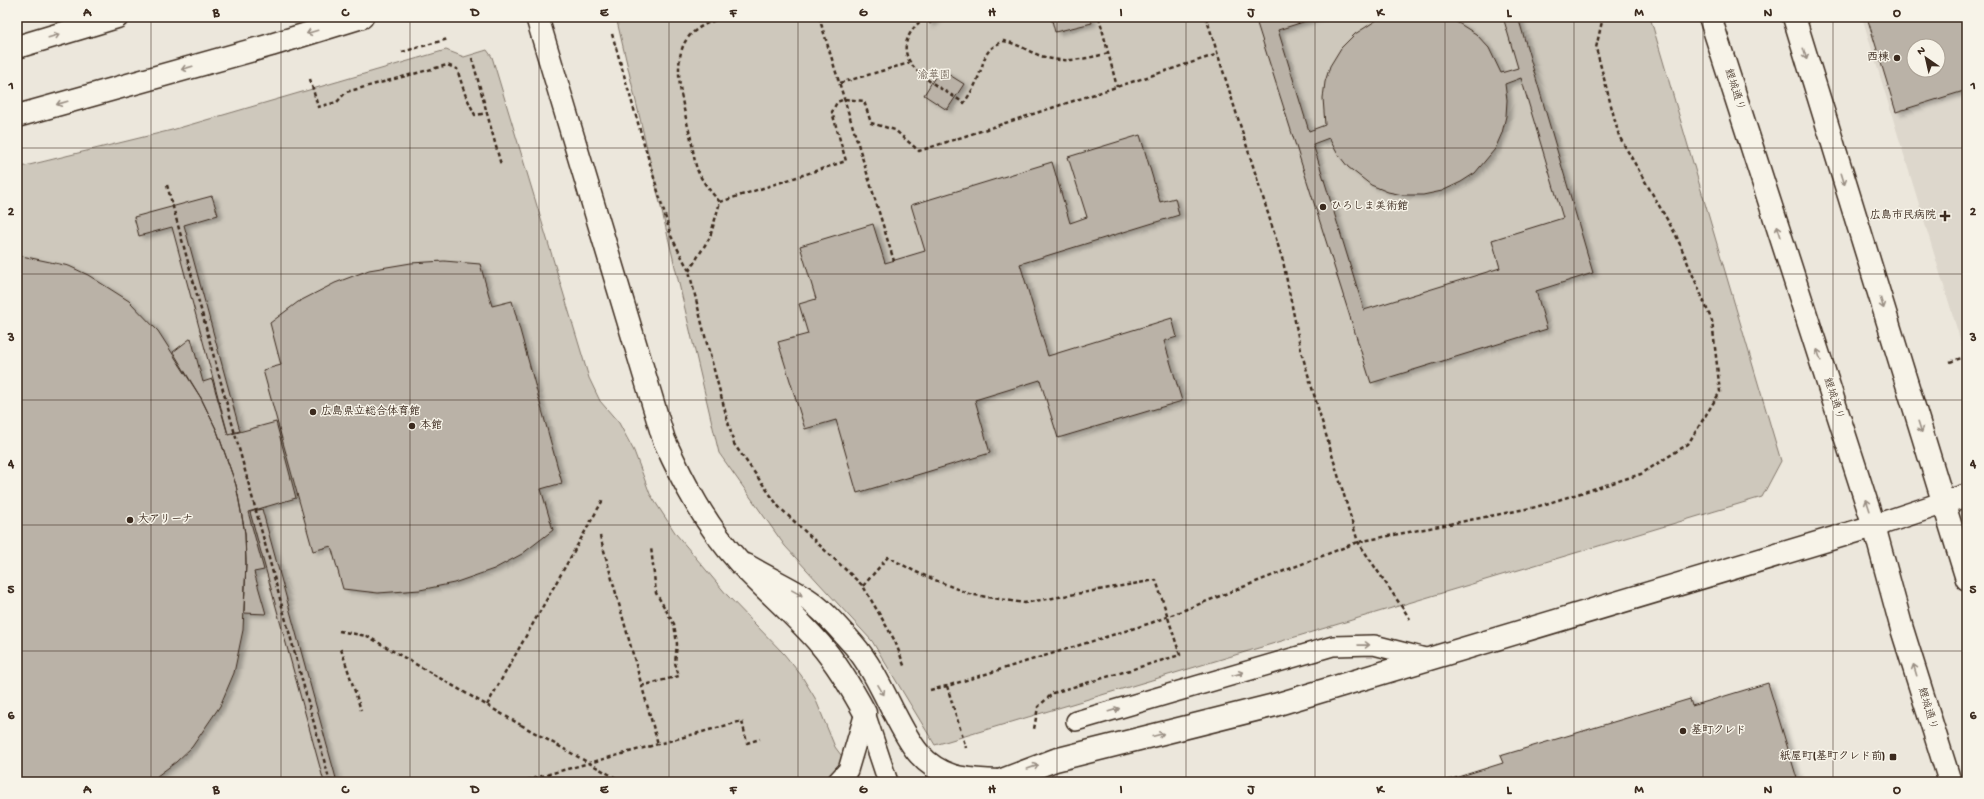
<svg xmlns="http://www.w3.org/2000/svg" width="1984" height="799" viewBox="0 0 1984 799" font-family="'Gochi Hand','Klee One',sans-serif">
	<defs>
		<filter id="shadow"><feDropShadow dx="4.5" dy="2.5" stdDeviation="2" flood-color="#0004"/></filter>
	</defs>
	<rect width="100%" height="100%" fill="#ece7dc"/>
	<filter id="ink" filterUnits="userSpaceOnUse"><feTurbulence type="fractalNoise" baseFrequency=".025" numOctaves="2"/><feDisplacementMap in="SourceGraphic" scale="8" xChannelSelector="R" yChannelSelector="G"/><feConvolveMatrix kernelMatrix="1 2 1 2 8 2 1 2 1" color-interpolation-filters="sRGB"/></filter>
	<g filter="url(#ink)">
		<path fill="#ddd7cc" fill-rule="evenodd" d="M1862,17H1967V362ZM1914,46H1938V70H1914Z"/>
		<path fill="#cec8bc" stroke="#84796d" d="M616,17H1650L1781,461L1762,497L935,745L872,641L785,546L719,453Z
			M446,50L464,57L487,50L492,57L589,378L600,401L619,423L634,451L650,494L676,534L727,595L784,654L801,675L815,698L835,747L861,782H17V168L172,130Z"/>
		<path fill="#bab2a7" stroke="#3b2a1e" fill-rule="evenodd" filter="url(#shadow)" d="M925,17H938L930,24Z
			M1051,17H1090L1092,23L1055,32Z
			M1255,17H1319L1278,30L1309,131L1325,125L1323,98L1325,82L1330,66L1341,48L1355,34L1380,18L1379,17H1446L1460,24L1476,34L1489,48L1501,73L1518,68L1503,17H1518L1593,273L1536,291L1547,329L1371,383ZM1521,78L1563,218L1492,240L1500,268L1364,310L1313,144L1329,138L1337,153L1348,167L1371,185L1388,192L1403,195H1423L1442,191L1461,182L1475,173L1495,149L1502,133L1506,116L1507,100L1505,84Z
			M1867,17H1967V90L1896,112ZM1914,46H1938V70H1914Z
			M940,69L964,84L947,110L924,95Z
			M1140,135L1160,202L1175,198L1179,215L1020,264L1048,356L1172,318L1177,337L1164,341L1182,401L1058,438L1040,380L975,400L990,453L857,493L836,420L805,429L778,342L808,334L799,304L816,299L800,246L873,224L885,263L925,251L911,205L1052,162L1070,223L1087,217L1068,157Z
			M212,196L218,215L184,225L240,431L228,434L172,227L139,236L134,217Z
			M17,255L69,266L88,275L129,301L158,331L201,398L217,431L236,485L245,533L246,563L243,630L234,673L220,706L192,747L176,762L149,782H17Z
			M444,261L480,264L492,306L512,301L562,483L541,489L553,530L522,554L494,569L454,583L420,590L378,593L343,589L331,546L313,551L263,370L281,365L270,323L298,302L335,283L369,270L411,263Z
			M191,338L203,382L212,379L228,435L276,422L296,498L248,512L264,570L254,572L266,614L244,613L246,563L245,533L236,485L217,431L201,398L173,352Z
			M262,509L337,782H324L250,512Z
			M1768,683L1798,782H1442L1503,763L1500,756L1690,699L1692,706Z"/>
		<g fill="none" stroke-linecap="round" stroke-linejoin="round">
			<g stroke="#3b2a1e" stroke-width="22">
				<path id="lane" d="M865,713L888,782
					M1076,721L1333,646L1374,645L1429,659
					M837,782L848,770L865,713"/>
			</g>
			<g stroke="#3b2a1e" stroke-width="25">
				<path id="street" d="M746,565C766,577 788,587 807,599C824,610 839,629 853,644C869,662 881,687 892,709C908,738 918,765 953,776C966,780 984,780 998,781"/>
			</g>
			<g stroke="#3b2a1e" stroke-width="25">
				<path id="secondary" d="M537,17L664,440C684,484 706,526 739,562C765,590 795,615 820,644C838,665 852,689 865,713
					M17,47L117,17
					M17,116L271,45L362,17
					M997,782L1055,760L1275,705L1874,526L1967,495"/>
			</g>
			<g stroke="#3b2a1e" stroke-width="25">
				<path id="highway" d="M1710,17L1874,526L1902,629L1950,782
					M1794,17L1967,579"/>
			</g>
			<path stroke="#3b2a1e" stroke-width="2.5" stroke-dasharray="4 3" stroke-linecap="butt" d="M819,17L894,261
				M925,17C876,58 932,82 964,103C970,94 976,85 979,75C986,57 983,51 1003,41C1017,43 1027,51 1041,56C1064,64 1085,59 1109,53
				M1099,17L1117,87
				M1206,17L1283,261L1301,351L1358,542L1410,619
				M612,34L671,236L689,271L706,340L734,444L779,507L863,586L895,641L905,668
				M402,52L448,39
				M472,58L501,165
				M310,79L318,107L337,102L346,92L447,65L457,69L465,94L475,115L488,113
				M840,83L909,63
				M167,185L330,782
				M720,202L846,161L832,112L837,102L845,99L864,101L871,123L895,130L919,151L1218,54
				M689,271L710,237L720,202C711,192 702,182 697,169C694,160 693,149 691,139C685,113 671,67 685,42C694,27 711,21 726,17
				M1950,362L1967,356
				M600,536L658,744
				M863,586L888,557L916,572L969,594L1024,603L1156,580L1180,655L1053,693L1038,707L1034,729
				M339,631L367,636L521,725
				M341,649L361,710
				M641,686L679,676L675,663L677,644L674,624L656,593L651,547
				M947,686L966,748
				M930,690L947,686L1151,623L1358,542L1536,507L1641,474L1688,444L1720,392L1712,321L1676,235L1619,136L1596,48L1603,17
				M487,705L604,498
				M520,782L742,721L747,743L760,739"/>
			<use href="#lane" stroke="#f7f3e8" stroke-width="19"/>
			<use href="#street" stroke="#f7f3e8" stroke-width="22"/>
			<use href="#secondary" stroke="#f7f3e8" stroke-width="22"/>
			<use href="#highway" stroke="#f7f3e8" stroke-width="22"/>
			<path stroke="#3b2a1e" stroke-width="2.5" stroke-dasharray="4 3" stroke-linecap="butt" d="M521,725L623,782"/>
		</g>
		<defs><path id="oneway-shaft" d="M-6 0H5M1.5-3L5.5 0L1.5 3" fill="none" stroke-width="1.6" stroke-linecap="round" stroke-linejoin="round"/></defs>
		<g stroke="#998e83">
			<use href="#oneway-shaft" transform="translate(312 32) rotate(163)"/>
			<use href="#oneway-shaft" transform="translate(54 36) rotate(-17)"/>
			<use href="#oneway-shaft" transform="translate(1805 54) rotate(73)"/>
			<use href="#oneway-shaft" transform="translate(187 68) rotate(164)"/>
			<use href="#oneway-shaft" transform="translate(62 103) rotate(164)"/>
			<use href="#oneway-shaft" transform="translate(1843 179) rotate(73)"/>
			<use href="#oneway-shaft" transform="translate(1779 231) rotate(-108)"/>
			<use href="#oneway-shaft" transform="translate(1882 303) rotate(73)"/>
			<use href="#oneway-shaft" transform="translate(1819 355) rotate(-108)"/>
			<use href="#oneway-shaft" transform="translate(1920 427) rotate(72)"/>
			<use href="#oneway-shaft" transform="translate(1868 505) rotate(-108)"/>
			<use href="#oneway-shaft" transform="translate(797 593) rotate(29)"/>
			<use href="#oneway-shaft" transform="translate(1364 645) rotate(-1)"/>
			<use href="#oneway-shaft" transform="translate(1915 670) rotate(-107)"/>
			<use href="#oneway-shaft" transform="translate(1238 674) rotate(-16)"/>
			<use href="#oneway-shaft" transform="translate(881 690) rotate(60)"/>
			<use href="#oneway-shaft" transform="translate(1114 710) rotate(-16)"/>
			<use href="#oneway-shaft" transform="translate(1158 735) rotate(-14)"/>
			<use href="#oneway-shaft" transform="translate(1033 767) rotate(-19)"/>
		</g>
	</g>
	<path fill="none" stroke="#3b2a1e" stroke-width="1" stroke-opacity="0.55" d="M151,17V782M281,17V782M410,17V782M539,17V782M669,17V782M798,17V782M927,17V782M1057,17V782M1186,17V782M1315,17V782M1445,17V782M1574,17V782M1703,17V782M1833,17V782M17,148H1967M17,274H1967M17,400H1967M17,525H1967M17,651H1967"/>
	<g fill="#3b2a1e" stroke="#f7f3e8" stroke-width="1.5">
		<circle cx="1897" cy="58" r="4"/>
		<circle cx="1323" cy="207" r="4"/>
		<path d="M1943 210h4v4h4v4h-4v4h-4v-4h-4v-4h4z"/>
		<circle cx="313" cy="412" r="4"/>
		<circle cx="412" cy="426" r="4"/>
		<circle cx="130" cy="520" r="4"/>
		<circle cx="1683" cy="731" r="4"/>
		<rect x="1889" y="753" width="8" height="8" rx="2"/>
	</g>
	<g text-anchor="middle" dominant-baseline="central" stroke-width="3" stroke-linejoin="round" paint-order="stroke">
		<g font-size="11" font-weight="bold" fill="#3b2a1e" stroke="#f7f3e8" text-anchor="start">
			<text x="1889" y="58" text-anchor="end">西棟</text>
			<text x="1331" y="207">ひろしま美術館</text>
			<text x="1936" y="216" text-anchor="end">広島市民病院</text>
			<text x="321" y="412">広島県立総合体育館</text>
			<text x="420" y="426">本館</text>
			<text x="138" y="520">大アリーナ</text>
			<text x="1691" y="731">基町クレド</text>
			<text x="1885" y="757" text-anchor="end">紙屋町(基町クレド前)</text>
		</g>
		<g font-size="11" fill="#605246" stroke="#f7f3e8">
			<text x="934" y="76">渝華園</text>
		</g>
		<g font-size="11" fill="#3b2a1e" stroke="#f7f3e8">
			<text transform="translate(1734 90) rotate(72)">鯉城通り</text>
			<text transform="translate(1833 399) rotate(72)">鯉城通り</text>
			<text transform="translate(1927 709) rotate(73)">鯉城通り</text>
		</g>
	</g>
	<rect width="1984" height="799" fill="none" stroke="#f7f3e8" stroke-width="44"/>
	<g transform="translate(1926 58) rotate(326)"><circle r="19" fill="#f7f3e8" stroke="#aca397"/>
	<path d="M0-3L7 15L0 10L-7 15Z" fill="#3b2a1e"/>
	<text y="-6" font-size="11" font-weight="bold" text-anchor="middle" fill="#3b2a1e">N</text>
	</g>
	<rect x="22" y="22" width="1940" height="755" fill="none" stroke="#3b2a1e" stroke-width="1.5"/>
	<g font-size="13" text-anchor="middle" font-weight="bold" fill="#3b2a1e">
		<text x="87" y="16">A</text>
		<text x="216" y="16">B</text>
		<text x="345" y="16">C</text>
		<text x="475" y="16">D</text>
		<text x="604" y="16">E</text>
		<text x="733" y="16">F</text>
		<text x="863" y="16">G</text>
		<text x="992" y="16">H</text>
		<text x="1121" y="16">I</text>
		<text x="1251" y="16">J</text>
		<text x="1380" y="16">K</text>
		<text x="1509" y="16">L</text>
		<text x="1639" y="16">M</text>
		<text x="1768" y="16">N</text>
		<text x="1897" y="16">O</text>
		<text x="11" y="89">1</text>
		<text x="1973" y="89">1</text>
		<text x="11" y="215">2</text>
		<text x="1973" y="215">2</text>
		<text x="11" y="341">3</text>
		<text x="1973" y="341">3</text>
		<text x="11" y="467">4</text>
		<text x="1973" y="467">4</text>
		<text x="11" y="593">5</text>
		<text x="1973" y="593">5</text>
		<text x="11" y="719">6</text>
		<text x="1973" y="719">6</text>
		<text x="87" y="793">A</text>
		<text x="216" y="793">B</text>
		<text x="345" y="793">C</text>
		<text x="475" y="793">D</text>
		<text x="604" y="793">E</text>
		<text x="733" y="793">F</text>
		<text x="863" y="793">G</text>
		<text x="992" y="793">H</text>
		<text x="1121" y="793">I</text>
		<text x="1251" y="793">J</text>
		<text x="1380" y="793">K</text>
		<text x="1509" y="793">L</text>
		<text x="1639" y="793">M</text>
		<text x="1768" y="793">N</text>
		<text x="1897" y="793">O</text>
	</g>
</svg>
